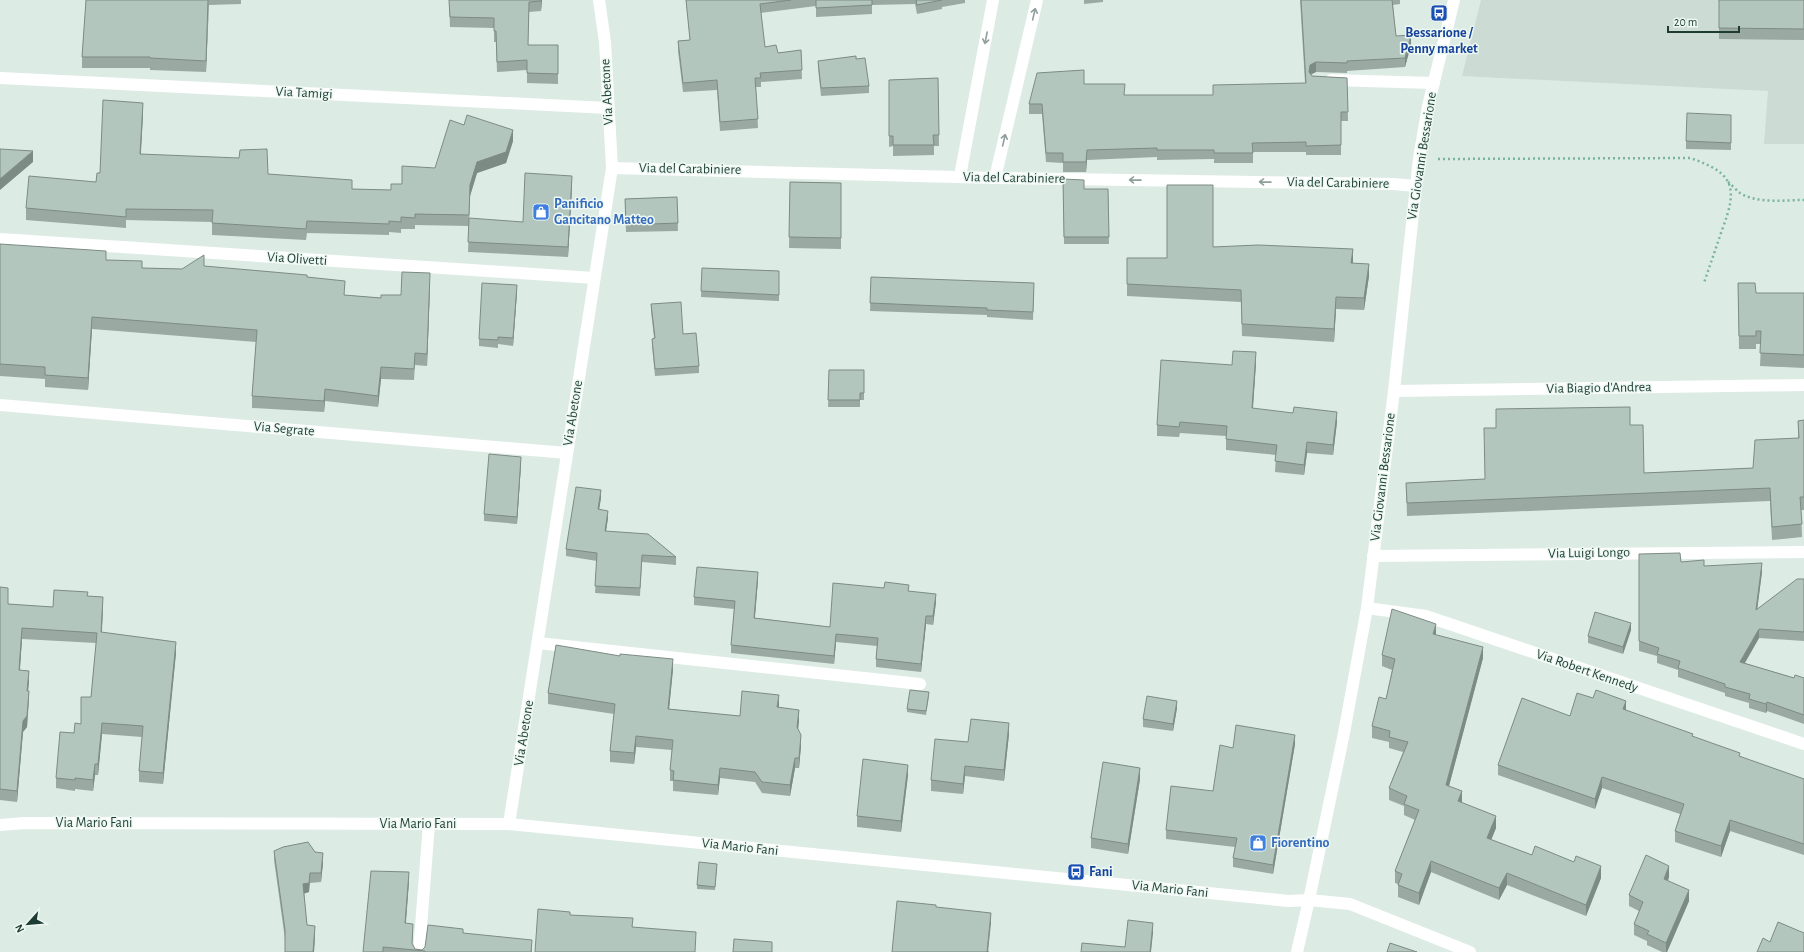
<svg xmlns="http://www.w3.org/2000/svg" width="1804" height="952" viewBox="0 0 1804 952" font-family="'Alegreya Sans',sans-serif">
	<rect width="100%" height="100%" fill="#ddebe5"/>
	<path fill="#ccdbd4" d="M1481,0H1804V144H1764L1768,91L1462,76Z"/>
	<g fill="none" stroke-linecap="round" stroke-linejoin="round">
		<path stroke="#7ab3a0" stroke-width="2.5" stroke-dasharray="2 3" stroke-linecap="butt" d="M1438,159L1690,158C1735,173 1738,188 1722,230C1716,248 1710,265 1704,283
			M1728,182C1732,185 1736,190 1740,193C1758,204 1784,200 1804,200"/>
		<path stroke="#fff" stroke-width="12" d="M599,0L605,42L612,168
			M0,78L608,108
			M1331,80L1434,83
			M0,239L594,278
			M1394,391L1804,385
			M0,405L567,453
			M1373,556L1804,552
			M1367,608L1426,616L1804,744
			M538,643L920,684
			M0,825L25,823L509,824
			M1309,900L1350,904L1470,952
			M419,952L429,824"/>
		<path stroke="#fff" stroke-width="12" d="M960,176L993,0
			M995,178L1037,0
			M1309,900L1289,901L509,824L612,168L995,178L1393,184L1416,186
			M1297,952L1309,900L1344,733L1367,608L1394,391L1419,158L1428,106L1454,0"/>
	</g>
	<path fill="#9aaaa3" d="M86,0H241V4L209,5L206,72L150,70V68H82V57Z
		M449,0H542L541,11L529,12L528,45H558V84L527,83V70L497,72L496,42H494V28L450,27Z
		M686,0H965V3L942,7V9L917,14L915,4L872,5V14L816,17V6L761,13L765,47L778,53L801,50L802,79L761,82V87H756L758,128L720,131L717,90L683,92L678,51V41L690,40Z
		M1084,0H1103V2L1084,4Z
		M1300,0H1400V4L1393,5L1396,36L1411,45L1405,67L1347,71V73L1316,72L1311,74L1312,76L1347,78L1348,121H1341V155H1306V152H1253V163H1214V159L1157,160V157L1087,160L1086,172H1063V163L1046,162L1042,114H1029V104L1084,84L1125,95H1213L1305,83Z
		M1719,0H1804V40L1719,39Z
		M856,59L869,86V93L821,96L818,68V61Z
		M938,78L939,146H934V155L893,156V146L889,147V80Z
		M143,114L141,154L268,174L352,189L391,190L435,168L513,141L506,163L477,173L470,196L469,223L523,222L572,186L568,257L468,252L469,226L415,225V229H401V233L389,232V235L307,233L306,240L212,235V222L126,220V228L26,220V208L96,182L100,173Z
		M1731,115V150L1686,149V141Z
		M1063,179L1084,189H1108L1109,244H1064Z
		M790,182L841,183V249L789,248Z
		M677,197L678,231L626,232L625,199Z
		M0,244L106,260L142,268L182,269L204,266L307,277L345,295L381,298L401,295L430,285L427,366L415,365L414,380L381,379L378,407L325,401L324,412L252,408V396L256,342L92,329L88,390L45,387V379L0,376Z
		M1213,247L1353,261V263L1369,276L1364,310L1336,309L1334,342L1242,336L1241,302L1127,296V258H1167Z
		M702,268L779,271V301L701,297Z
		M871,277L1034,291L1033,320L987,317V315L870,311Z
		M1738,283L1756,293H1804V368L1760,366L1761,344H1756V349H1739Z
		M517,292L513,346L498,344V348L479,346V339Z
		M651,304L683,334L699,366V373L655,376L652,346V339L654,338L651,311Z
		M1256,363L1253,409L1337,422L1333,455L1307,453L1304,475L1275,472L1276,455L1226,450V436L1180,433L1179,437L1157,436V425L1232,365Z
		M829,370H864V400H860V407H828Z
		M1804,420V510H1801L1802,537L1772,540L1770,501L1407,516L1406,483L1485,479L1630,425L1644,473L1753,468L1798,438V421Z
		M521,464L517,524L484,521V514Z
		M601,498L599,509L608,518L606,531L676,557V565L642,562L640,596L595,593L597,561L566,556V549Z
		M1639,554L1704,566L1762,572L1757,609L1804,579V641L1759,638L1745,663L1794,678H1804V724L1767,711L1766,713L1749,708V703L1725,696V693L1678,677V670L1657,663V656L1639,651Z
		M758,580L755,618L830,627L909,591L936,602L933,625L926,624L921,672L876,667V659L877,646L836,642L834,664L731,653V645L734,609L694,605V597Z
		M0,587L8,604L53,607L88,596L103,608L102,632L176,653L163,784L139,782V771L142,737L102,734L98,775H95L93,791L75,789V791L56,788V778L74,733L81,724L91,697L96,643L22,639L20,670L29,681L28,691L29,702L27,727L23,732L17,802L0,800Z
		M1631,630L1623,654L1588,643V636Z
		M1436,635L1483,658L1449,786L1462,803L1496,828L1491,840L1532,855L1601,878L1586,916L1507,885L1499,900L1431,872L1419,905L1398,897V884L1395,883V871L1415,820L1404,815V806L1389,800V788L1403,752L1389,748V742L1372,738V726L1386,699L1392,670L1382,666V655Z
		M673,669L669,709L740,716L779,707L799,721L798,729L801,746L799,768H795L790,796L762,793L755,782L720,778L718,795L673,791V781H670V770L672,750L636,747L634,764L610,762V751L614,714L548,704V693Z
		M929,696L926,715L907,712V709Z
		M1177,708L1173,731L1143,727V719Z
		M1626,710L1693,737L1740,757L1804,779V855L1730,831L1721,857L1675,842V831L1680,814L1602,788L1595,809L1498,775V765Z
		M1009,734L1004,781L965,776L963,794L931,791V780L968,742Z
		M1295,744L1273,874L1233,867V858L1235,847L1166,839V830L1213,791L1233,748Z
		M908,775L901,832L857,827V816Z
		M1140,779L1128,854L1091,848V838Z
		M274,851L323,863L321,882L310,883L309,892L304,893L307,925L315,935L314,952H285V939L274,860Z
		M717,868L715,890L697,889V885Z
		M1669,877L1668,881L1689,901L1667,952H1662L1647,945V941L1634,935V924L1639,911L1629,906V895Z
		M409,881L406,923L413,933L412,944L415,949L422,950L463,933L532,949V952H363Z"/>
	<path fill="#7d8b85" d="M209,0L206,72V61Z
		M541,0H542L541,11Z
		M1411,35V45L1405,67V58Z
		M1316,62V72L1310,75L1309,72L1310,65Z
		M143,103V114L140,165V154Z
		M513,130V141L506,163L477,173L470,196L469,226L470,185L477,162Z
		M1087,150V160L1086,172V162Z
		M33,151V162L0,190V179Z
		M572,176V186L568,257V247Z
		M1353,249V261L1351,275V263Z
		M1369,264V276L1364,310V298Z
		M430,273V285L427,366V354Z
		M517,285V292L513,346V338Z
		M1336,297V309L1334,342V329Z
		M92,317V329L88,390V378Z
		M1256,352V363L1252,419V408Z
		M381,367V379L378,407V396Z
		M325,389V401L324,412V401Z
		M1337,412V422L1333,455V445Z
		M1307,442V453L1304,475V465Z
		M521,457V464L517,524V517Z
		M601,490V498L598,516V509Z
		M608,511V518L605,538V531Z
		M1762,563V572L1756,619V610Z
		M758,572V580L754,626V618Z
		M936,594V602L933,625V616Z
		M103,597V608L101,643V632Z
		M926,616V624L921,672V664Z
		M1631,623V630L1623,654V647Z
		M1436,624V635L1433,634Z
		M22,628V639L19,681V670Z
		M1759,629V638L1740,671V662Z
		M836,634V642L834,664V656Z
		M176,642V653L163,784V773Z
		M1483,647V658L1446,797V785Z
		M673,659V669L668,720V709Z
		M29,671V681L27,702V691Z
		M29,691L27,727L23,732L17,802V791L23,721Z
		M779,695V706L777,718V707Z
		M1177,701V708L1173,731V724Z
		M1626,701V712L1623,709Z
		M1767,702V711L1766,713V704Z
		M799,710V721L797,738V727Z
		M102,723V734L98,775V764Z
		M1009,723V734L1004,781V770Z
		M801,735V746L799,768V758Z
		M1295,735V744L1273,874V865Z
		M636,736V747L634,764V753Z
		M795,758V768L790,796V785Z
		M95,764V775L93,791V780Z
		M908,765V775L901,832V821Z
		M965,766V776L963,794V784Z
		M720,768V778L718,795V785Z
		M1140,768V779L1128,854V844Z
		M1602,777V788L1595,809V799Z
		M1462,791V803L1458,801Z
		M1496,816V828L1487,850V838Z
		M1730,820V831L1721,857V846Z
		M323,853V863L321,882V873Z
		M1431,861V872L1419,905V893Z
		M1601,866V878L1586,916V905Z
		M1669,866V877L1664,890V879Z
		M409,872V881L405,932V923Z
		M310,873L309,892L303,894V884Z
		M1507,873V885L1499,900V888Z
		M1689,890V901L1667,952H1666V943Z
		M991,913V923L988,952H987Z
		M1153,923V933L1151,952H1150Z
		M315,926V935L314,952H313Z"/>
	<path fill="#b3c6be" stroke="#7d8b85" d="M86,0H208L206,61L150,58V57H82Z
		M449,0H541V1L529,2L528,45H558V74L527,73V60L497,62L496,31H494V18L450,17Z
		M686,0H791L760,4L765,47L776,45L778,53L801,50L802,70L760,73L761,78H755L758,119L720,122L717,80L683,83L678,41L690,40Z
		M816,0H872V5L816,8Z
		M916,0H942L917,5Z
		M1301,0H1392L1396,36L1411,35L1405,58L1347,61V63L1316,62L1310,65L1309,72L1312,76L1347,78L1348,112H1341V145L1306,146V142L1252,143L1253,153H1214V150H1157V148L1087,150L1086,162H1063V153H1046L1042,104H1029L1037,73L1084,70V84H1125L1124,95H1213V85L1306,83Z
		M1719,0H1804V29L1719,28Z
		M856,56V59L865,58L869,86L821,88L818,61Z
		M938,78L939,135H933L934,145H893V136H889V80Z
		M103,100L143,103L140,154L239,158L240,150L267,149L268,174L352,180V189L391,190V184H402V166L435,168L450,120L464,125L467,115L513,130L506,152L477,162L470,185L469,215L415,214V218L401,217V222L389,221V224L307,221L306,229L212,223L213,210L126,209V217L26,208L29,176L96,182L97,173H100Z
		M1687,113L1731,115V143L1686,141Z
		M0,149L33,151L0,179Z
		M525,173L572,176L568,247L468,242L469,218L523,222Z
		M1063,179L1084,180V189H1108L1109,237H1064Z
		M790,182L841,183V238L789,237Z
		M1167,185H1213V247L1258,245L1353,249L1351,263L1369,264L1364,298L1336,297L1334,329L1242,324L1241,290L1127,284V258H1167Z
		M677,197L678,223L626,225L625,199Z
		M0,244L106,251V260L142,261V268L182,269L204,255V266L307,275V277L345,281L344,295L381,298V295H401L402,272L430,273L427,354L415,353L414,369L381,367L378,396L325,389L324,401L252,396L257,330L92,317L88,378L45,375V367L0,364Z
		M702,268L779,271V295L701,291Z
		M871,277L1034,283L1033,312L987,310V308L870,303Z
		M482,283L517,285L513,338L498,337V340L479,339Z
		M1738,283H1755L1756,293H1804V355L1760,353L1761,331H1756V336H1739Z
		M681,302L683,334L696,333L699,366L655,369L652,339L655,338L651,304Z
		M1233,351L1256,352L1252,408L1293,413L1294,407L1337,412L1333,445L1307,442L1304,465L1275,461L1277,445L1226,439L1227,426L1180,422L1179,427L1157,425L1161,360L1232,365Z
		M829,370H864V393H860V400H828Z
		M1630,407V425H1643L1644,473L1753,468L1755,440L1799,438L1798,421L1804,420V497H1800L1802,524L1772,527L1770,488L1407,503L1406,483L1485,479L1484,428H1496V409Z
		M489,454L521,457L517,517L484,514Z
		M576,487L601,490L598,509L608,511L605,531L648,534L676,557L642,555L640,588L595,586L597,553L566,549Z
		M1680,553L1681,562L1704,560V566L1762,563L1756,610L1797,579H1804V632L1759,629L1740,662L1794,678L1795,675L1804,678V715L1767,702L1766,704L1749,699L1750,694L1725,687V684L1678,668L1680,661L1657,654L1659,648L1639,641V554Z
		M697,567L758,572L754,618L830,627L833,583L884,588L885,582L909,585L908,591L936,594L933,616H926L921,664L876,659L878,638L836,634L834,656L731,645L735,601L694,597Z
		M0,587L8,588V604L53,607L54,590L88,592L87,596L103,597L101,632L176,642L163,773L139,771L143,726L102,723L98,764H95L93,780L75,778V780L56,778L60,732L74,733L75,723L81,724V697H91L97,633L22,628L19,670L29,671L27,691H29L27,716L23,721L17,791L0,789Z
		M1392,609L1436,624L1433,634L1483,647L1446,785L1462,791L1458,801L1496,816L1487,838L1532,855L1535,846L1574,862L1576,856L1601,866L1586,905L1507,873L1499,888L1431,861L1419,893L1398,885L1402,874L1395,871L1419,810L1404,804L1407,796L1389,788L1408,742L1389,737L1390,731L1372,726L1379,697L1386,699L1395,659L1382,655Z
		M1595,612L1631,623L1623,647L1588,636Z
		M556,645L620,656V654L673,659L668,709L740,716L742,691L779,695L777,707L799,710L797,727L801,735L799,758H795L790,785L762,782L755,772L720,768L718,785L673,780L674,771L670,770L673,740L636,736L634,753L610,751L615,704L548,693Z
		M910,690L929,692L926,711L907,709Z
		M1596,690L1626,701L1623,709L1693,734L1692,736L1740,753L1739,756L1804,779V844L1730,820L1721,846L1675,831L1684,804L1602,777L1595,799L1498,765L1522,698L1570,716L1577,693L1593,698Z
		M1147,696L1177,701L1173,724L1143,719Z
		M971,719L1009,723L1004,770L965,766L963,784L931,780L935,739L968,742Z
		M1236,725L1295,735L1273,865L1233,858L1237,838L1166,830L1171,786L1213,791L1220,745L1233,748Z
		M863,759L908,765L901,821L857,816Z
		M1103,762L1140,768L1128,844L1091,838Z
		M308,842L315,852L323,853L321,873H310L309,883L303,884L307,925L315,926L313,952H285V930L274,851L283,847Z
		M1646,855L1669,866L1664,879L1689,890L1666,943L1647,934L1649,931L1634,924L1643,902L1629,895Z
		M699,862L717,864L715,887L697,885Z
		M371,871L409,872L405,923L413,924L412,943L415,949L422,950L425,947L428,925L463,929V933L532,940L531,952H425V951L383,947V952H363Z
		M897,901L936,905V907L991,913L987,952H989H892Z
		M538,909L570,912V915L633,918L632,927L696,932L695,952H535Z
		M1128,920L1153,923L1150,952H1081L1082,943L1125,947Z
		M1778,922L1804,933V952H1757L1763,938L1770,942Z
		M734,939L772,942V952H733Z
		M1390,943L1417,952H1387Z"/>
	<defs><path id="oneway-shaft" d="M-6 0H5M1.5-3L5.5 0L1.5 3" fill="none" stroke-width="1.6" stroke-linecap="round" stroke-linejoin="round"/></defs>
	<g stroke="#8e9e9a">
		<use href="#oneway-shaft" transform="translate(1034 14) rotate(-77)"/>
		<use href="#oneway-shaft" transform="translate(986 38) rotate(101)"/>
		<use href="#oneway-shaft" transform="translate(1004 140) rotate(-77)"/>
		<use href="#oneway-shaft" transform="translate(1135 180) rotate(-179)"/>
		<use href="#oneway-shaft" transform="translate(1265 182) rotate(-179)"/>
	</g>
	<defs>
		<g id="bus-square" transform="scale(0.9)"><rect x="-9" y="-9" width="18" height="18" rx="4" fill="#1a4fb4" stroke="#eef8f3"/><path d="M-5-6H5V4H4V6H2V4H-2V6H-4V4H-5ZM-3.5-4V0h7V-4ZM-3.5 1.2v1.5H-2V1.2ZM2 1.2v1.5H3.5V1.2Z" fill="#fff"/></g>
		<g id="shop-square" transform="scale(0.9)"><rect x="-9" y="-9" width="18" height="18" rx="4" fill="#3f7fe0" stroke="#eef8f3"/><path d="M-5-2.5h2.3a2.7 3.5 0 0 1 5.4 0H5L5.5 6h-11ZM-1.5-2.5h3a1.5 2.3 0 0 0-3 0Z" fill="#fff"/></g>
	</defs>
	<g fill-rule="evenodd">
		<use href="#bus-square" x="1439" y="13"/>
		<use href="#shop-square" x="541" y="212"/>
		<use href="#shop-square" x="1258" y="843"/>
		<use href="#bus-square" x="1076" y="872"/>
	</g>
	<g text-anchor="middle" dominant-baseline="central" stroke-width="3" stroke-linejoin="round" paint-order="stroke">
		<g font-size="14" font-weight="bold" fill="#164399" stroke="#eef8f3">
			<text x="1439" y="33">Bessarione /<tspan x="1439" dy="16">Penny market</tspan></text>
			<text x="1089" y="872" text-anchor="start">Fani</text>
		</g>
		<g font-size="14" fill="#1d3d34" stroke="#eef8f3">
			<text transform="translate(607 92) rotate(-93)">Via Abetone</text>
			<text transform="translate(304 93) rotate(3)">Via Tamigi</text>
			<text transform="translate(1422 156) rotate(-81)">Via Giovanni Bessarione</text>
			<text transform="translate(690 169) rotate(1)">Via del Carabiniere</text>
			<text transform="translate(1014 178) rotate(1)">Via del Carabiniere</text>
			<text transform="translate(1338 183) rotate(1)">Via del Carabiniere</text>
			<text transform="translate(297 259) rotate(4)">Via Olivetti</text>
			<text transform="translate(1599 388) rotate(-1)">Via Biagio d'Andrea</text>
			<text transform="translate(573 413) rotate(-81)">Via Abetone</text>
			<text transform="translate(284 429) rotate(5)">Via Segrate</text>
			<text transform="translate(1383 477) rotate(-83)">Via Giovanni Bessarione</text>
			<text transform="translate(1589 553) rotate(-1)">Via Luigi Longo</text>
			<text transform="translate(1587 671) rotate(19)">Via Robert Kennedy</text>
			<text transform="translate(524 733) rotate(-81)">Via Abetone</text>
			<text x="94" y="823">Via Mario Fani</text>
			<text x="418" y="824">Via Mario Fani</text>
			<text transform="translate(740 847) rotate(6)">Via Mario Fani</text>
			<text transform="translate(1170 889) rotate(6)">Via Mario Fani</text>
		</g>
		<g font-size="14" font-weight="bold" fill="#366cbe" stroke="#eef8f3" text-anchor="start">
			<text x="554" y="204">Panificio<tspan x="554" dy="16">Gancitano Matteo</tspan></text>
			<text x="1271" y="843">Fiorentino</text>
		</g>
	</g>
	<g transform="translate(28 924) rotate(243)" stroke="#eef8f3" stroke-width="3" paint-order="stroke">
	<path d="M0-3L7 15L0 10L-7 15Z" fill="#1d3d34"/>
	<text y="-6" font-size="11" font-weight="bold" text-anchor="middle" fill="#1d3d34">N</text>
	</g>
	<path d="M1668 26v6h71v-6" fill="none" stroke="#1d3d34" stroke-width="2"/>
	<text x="1674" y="26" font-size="12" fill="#1d3d34" stroke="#eef8f3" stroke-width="3" paint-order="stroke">20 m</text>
</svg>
